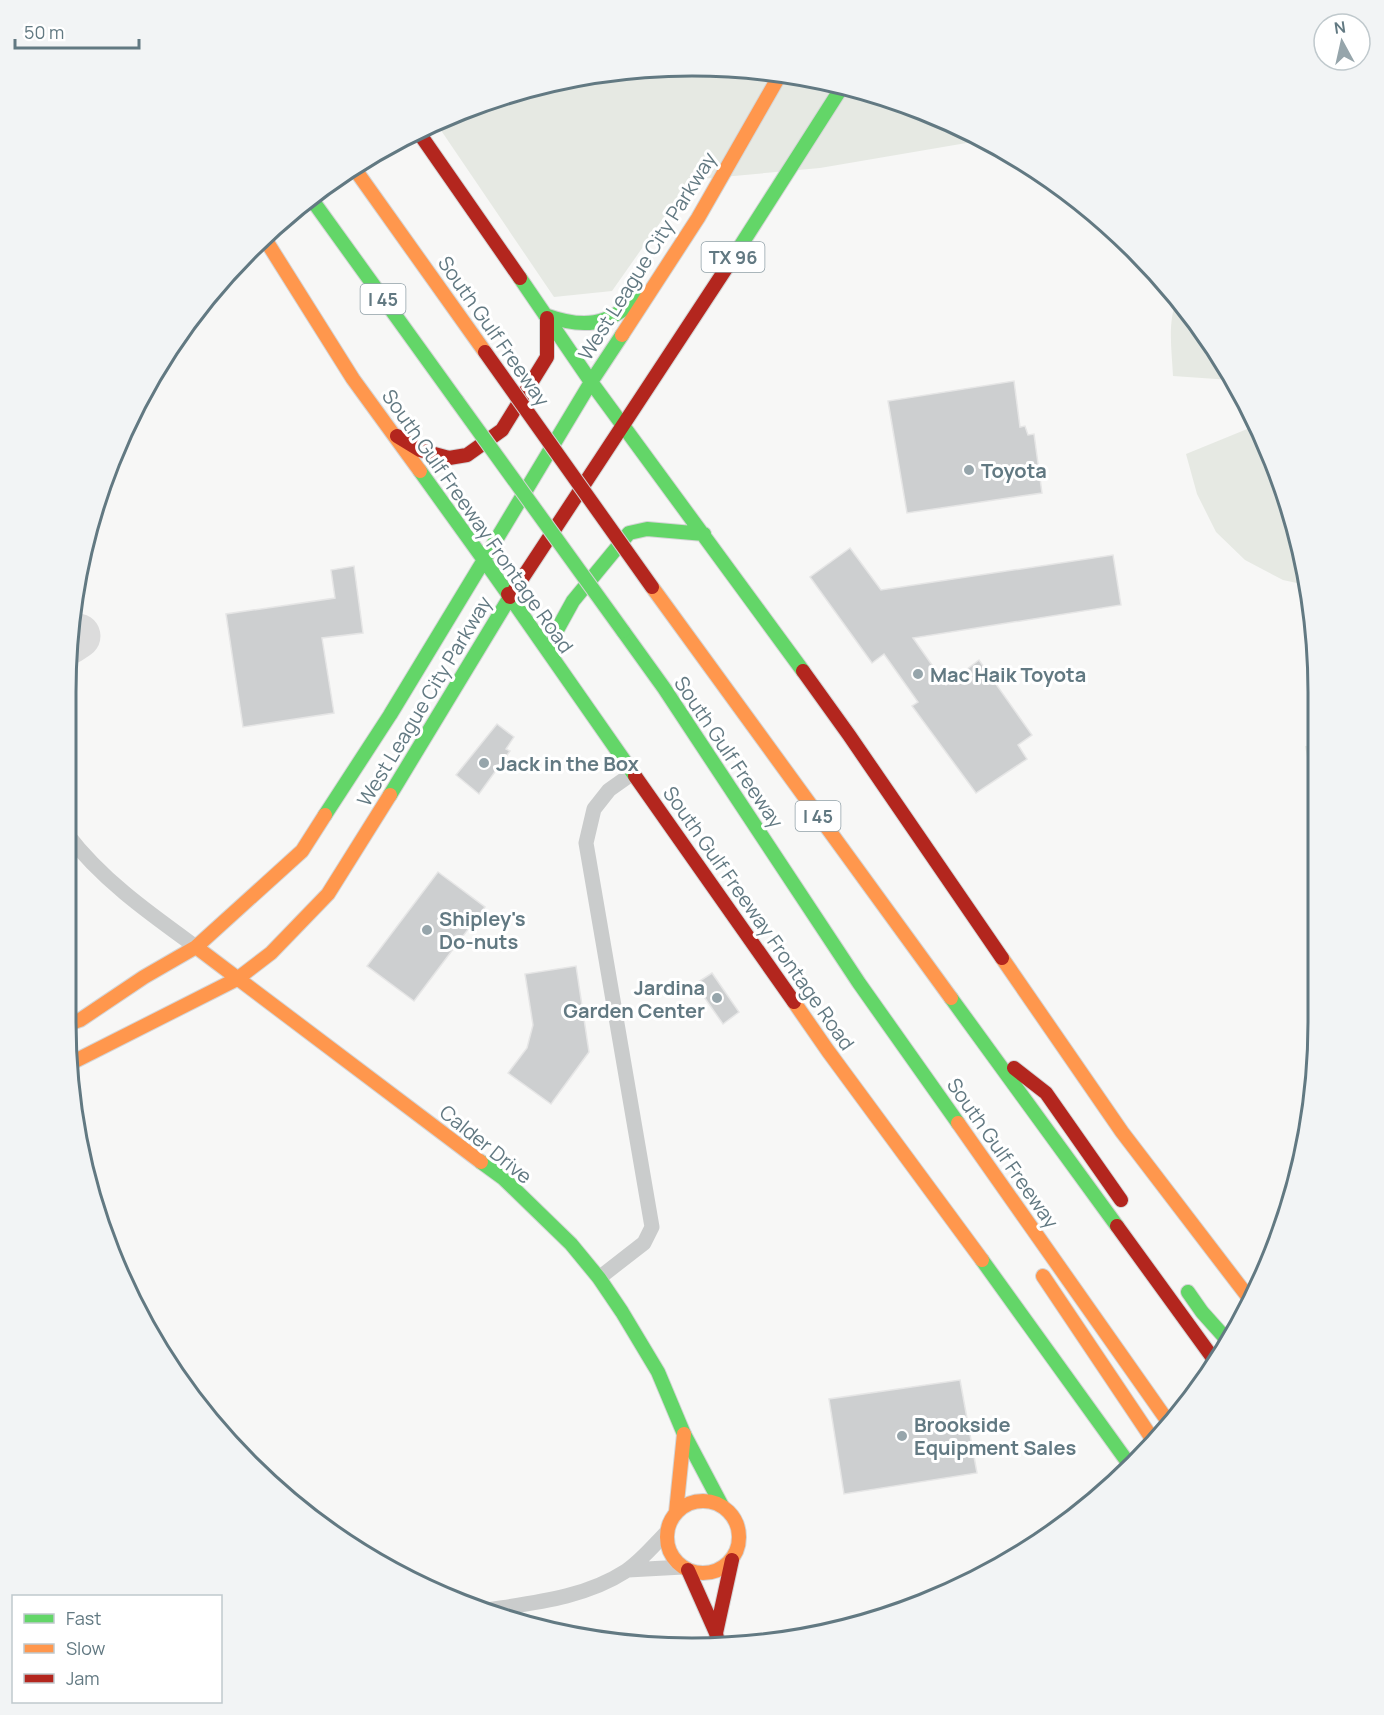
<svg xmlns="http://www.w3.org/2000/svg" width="1384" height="1715" viewBox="0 0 1384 1715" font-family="Manrope,sans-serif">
	<rect width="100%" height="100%" fill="#f7f7f6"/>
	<path fill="#e6e9e3" d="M651,67L773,71L893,99L984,140L820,168L690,180L612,291L554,297L436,123L530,87Z
		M1177,299L1188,311L1231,380L1173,376C1172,351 1167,323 1177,299Z
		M1257,425L1297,530L1306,585L1283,580L1245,560L1216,532L1197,494L1186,454Z
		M1317,745V812L1305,746Z"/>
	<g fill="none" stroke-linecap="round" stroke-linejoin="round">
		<path stroke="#dcdcdc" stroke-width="45" d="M69,642L78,636"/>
	</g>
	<path fill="#cdcfd0" stroke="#e6e6e6" stroke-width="1.5" d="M1014,381L1020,427L1025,426L1028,435L1034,434L1042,493L907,513L888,401Z
		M850,548L881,590L1113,555L1121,605L913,638L946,685L979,660L1032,735L1018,745L1027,759L976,793L912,706L918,702L884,654L872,663L810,577Z
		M354,566L363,633L322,638L334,713L243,727L226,614L335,598L331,570Z
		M497,724L514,737L506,749L510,751L479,794L456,775Z
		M438,872L485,907L414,1001L367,966Z
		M576,966L589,1052L551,1104L508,1073L527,1048L533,1025L525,974Z
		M712,973L739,1012L723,1024L695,984Z
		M960,1380L977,1473L844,1494L829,1399Z"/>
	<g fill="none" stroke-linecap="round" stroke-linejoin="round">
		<g stroke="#d4d5d6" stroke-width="16">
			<path id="fast" d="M310,197L457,401
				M727,267L842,87
				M520,278L591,382L803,671
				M545,315C584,329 607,326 638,298
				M508,594L484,560L591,382L622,335
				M623,631L664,688L859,983L958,1123
				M550,654L557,630L573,601L629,533L647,529L704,534
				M390,795L510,597L635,776
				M325,815L390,715L484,560L420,471
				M951,998L1117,1226
				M481,1162L503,1178L571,1244L599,1278L622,1312L658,1372L684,1434L722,1506
				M982,1260L1129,1464
				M1188,1292L1202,1312L1228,1341"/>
		</g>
		<g stroke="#d4d5d6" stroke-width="16">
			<path id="slow" d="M354,168L485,352
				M265,239L353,379L420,471
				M622,335L698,218L781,73
				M652,587L951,998
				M196,947L481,1162
				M1002,958L1122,1132L1252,1302
				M794,1002L828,1051L982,1260
				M66,1025L80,1020L144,977L196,947L302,851L325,815
				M71,1063L237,979L271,953L328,894L390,795
				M958,1123L1169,1423
				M1043,1276L1153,1440
				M667 1537a36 36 0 1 1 72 0a36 36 0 1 1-72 0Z
				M676,1512L684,1434"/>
		</g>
		<g stroke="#d4d5d6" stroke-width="16">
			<path id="jam" d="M417,130L520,278
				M397,436L420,450L449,458L467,455L502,430L547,357V318
				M508,594L510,597L727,267
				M803,671L849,735L1002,958
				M635,776L794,1002
				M1014,1068L1046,1093L1121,1200
				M1117,1226L1215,1361
				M688,1570L716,1633L718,1643
				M716,1633L732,1560"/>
		</g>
		<path stroke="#cacccc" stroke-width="15" d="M67,834C102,880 149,913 196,947
			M599,1278L644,1243L652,1227L586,843L594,809L609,790L633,773
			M628,1570L683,1567
			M480,1611C530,1603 583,1599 626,1571C641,1561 654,1545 666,1533"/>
		<use href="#fast" stroke="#63d668" stroke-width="14"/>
		<use href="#slow" stroke="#ff974d" stroke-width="14"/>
		<use href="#jam" stroke="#b3261e" stroke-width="14"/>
		<g stroke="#d3d4d4" stroke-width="16" stroke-linecap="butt">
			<path id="fast-bridge" d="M457,401L623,631"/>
		</g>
		<g stroke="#d3d4d4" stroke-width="16" stroke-linecap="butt">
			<path id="jam-bridge" d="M485,352L652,587"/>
		</g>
		<use href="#fast-bridge" stroke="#63d668" stroke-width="14"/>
		<use href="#jam-bridge" stroke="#b3261e" stroke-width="14"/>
	</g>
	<g fill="#96a5ab" stroke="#fff" stroke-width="2">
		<circle cx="969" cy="470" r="6"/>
		<circle cx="918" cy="674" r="6"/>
		<circle cx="484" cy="763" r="6"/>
		<circle cx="427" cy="930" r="6"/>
		<circle cx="717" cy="998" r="6"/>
		<circle cx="902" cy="1436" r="6"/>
	</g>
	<g text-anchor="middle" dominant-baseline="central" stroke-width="6" stroke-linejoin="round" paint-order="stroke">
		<g fill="#fff" stroke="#91a1a8" stroke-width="1.5">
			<rect x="701.5" y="242" width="63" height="30" rx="4.5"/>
			<rect x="360.5" y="284" width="45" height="30" rx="4.5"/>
			<rect x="795.5" y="801" width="45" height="30" rx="4.5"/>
		</g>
		<g font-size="18" font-weight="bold" fill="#627982">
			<text x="733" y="257">TX 96</text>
			<text x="383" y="299">I 45</text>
			<text x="818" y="816">I 45</text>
		</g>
		<g font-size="20" fill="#627982" stroke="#fff">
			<text transform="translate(647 256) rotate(-58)">West League City Parkway</text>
			<text transform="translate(494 331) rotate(55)">South Gulf Freeway</text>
			<text transform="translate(478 521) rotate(55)">South Gulf Freeway Frontage Road</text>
			<text transform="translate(424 701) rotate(-59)">West League City Parkway</text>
			<text transform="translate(729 752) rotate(56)">South Gulf Freeway</text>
			<text transform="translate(759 918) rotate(55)">South Gulf Freeway Frontage Road</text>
			<text transform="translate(486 1144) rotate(39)">Calder Drive</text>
			<text transform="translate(1003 1153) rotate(55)">South Gulf Freeway</text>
		</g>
		<g font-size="20" font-weight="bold" fill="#627982" stroke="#fff" text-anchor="start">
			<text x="981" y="470">Toyota</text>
			<text x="930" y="674">Mac Haik Toyota</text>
			<text x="496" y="763">Jack in the Box</text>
			<text x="439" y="918">Shipley's<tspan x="439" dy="23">Do-nuts</tspan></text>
			<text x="705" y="987" text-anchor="end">Jardina<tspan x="705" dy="23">Garden Center</tspan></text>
			<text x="914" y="1424">Brookside<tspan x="914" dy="23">Equipment Sales</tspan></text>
		</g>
	</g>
	<path d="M0 0H1384V1715H0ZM692 76H692A616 616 0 0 1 1308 692V1022A616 616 0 0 1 692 1638H692A616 616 0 0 1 76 1022V692A616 616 0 0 1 692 76Z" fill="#f2f4f5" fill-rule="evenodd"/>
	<path fill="none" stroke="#627982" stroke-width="3" d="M692 76H692A616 616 0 0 1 1308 692V1022A616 616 0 0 1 692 1638H692A616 616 0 0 1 76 1022V692A616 616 0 0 1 692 76Z"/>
	<rect x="12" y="1595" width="210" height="108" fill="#ffffff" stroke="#c0c9cd" stroke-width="1.5"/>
	<rect x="24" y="1614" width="30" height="9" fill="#63d668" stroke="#c0c9cd" stroke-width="1.5"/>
	<text x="66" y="1625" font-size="18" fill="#627982">Fast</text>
	<rect x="24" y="1644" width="30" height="9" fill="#ff974d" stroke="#c0c9cd" stroke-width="1.5"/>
	<text x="66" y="1655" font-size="18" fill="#627982">Slow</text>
	<rect x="24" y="1674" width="30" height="9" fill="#b3261e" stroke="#c0c9cd" stroke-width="1.5"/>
	<text x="66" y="1685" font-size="18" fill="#627982">Jam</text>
	<g transform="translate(1342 42) rotate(352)"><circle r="28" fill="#ffffff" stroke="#c0c9cd" stroke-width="1.5"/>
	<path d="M0-4.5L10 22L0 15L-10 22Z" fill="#96a5ab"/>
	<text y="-9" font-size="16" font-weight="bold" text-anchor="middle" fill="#627982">N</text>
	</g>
	<path d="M15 39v9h124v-9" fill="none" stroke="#627982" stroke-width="3"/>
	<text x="24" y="39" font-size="18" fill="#627982" stroke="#ffffff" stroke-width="4.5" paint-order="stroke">50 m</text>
</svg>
